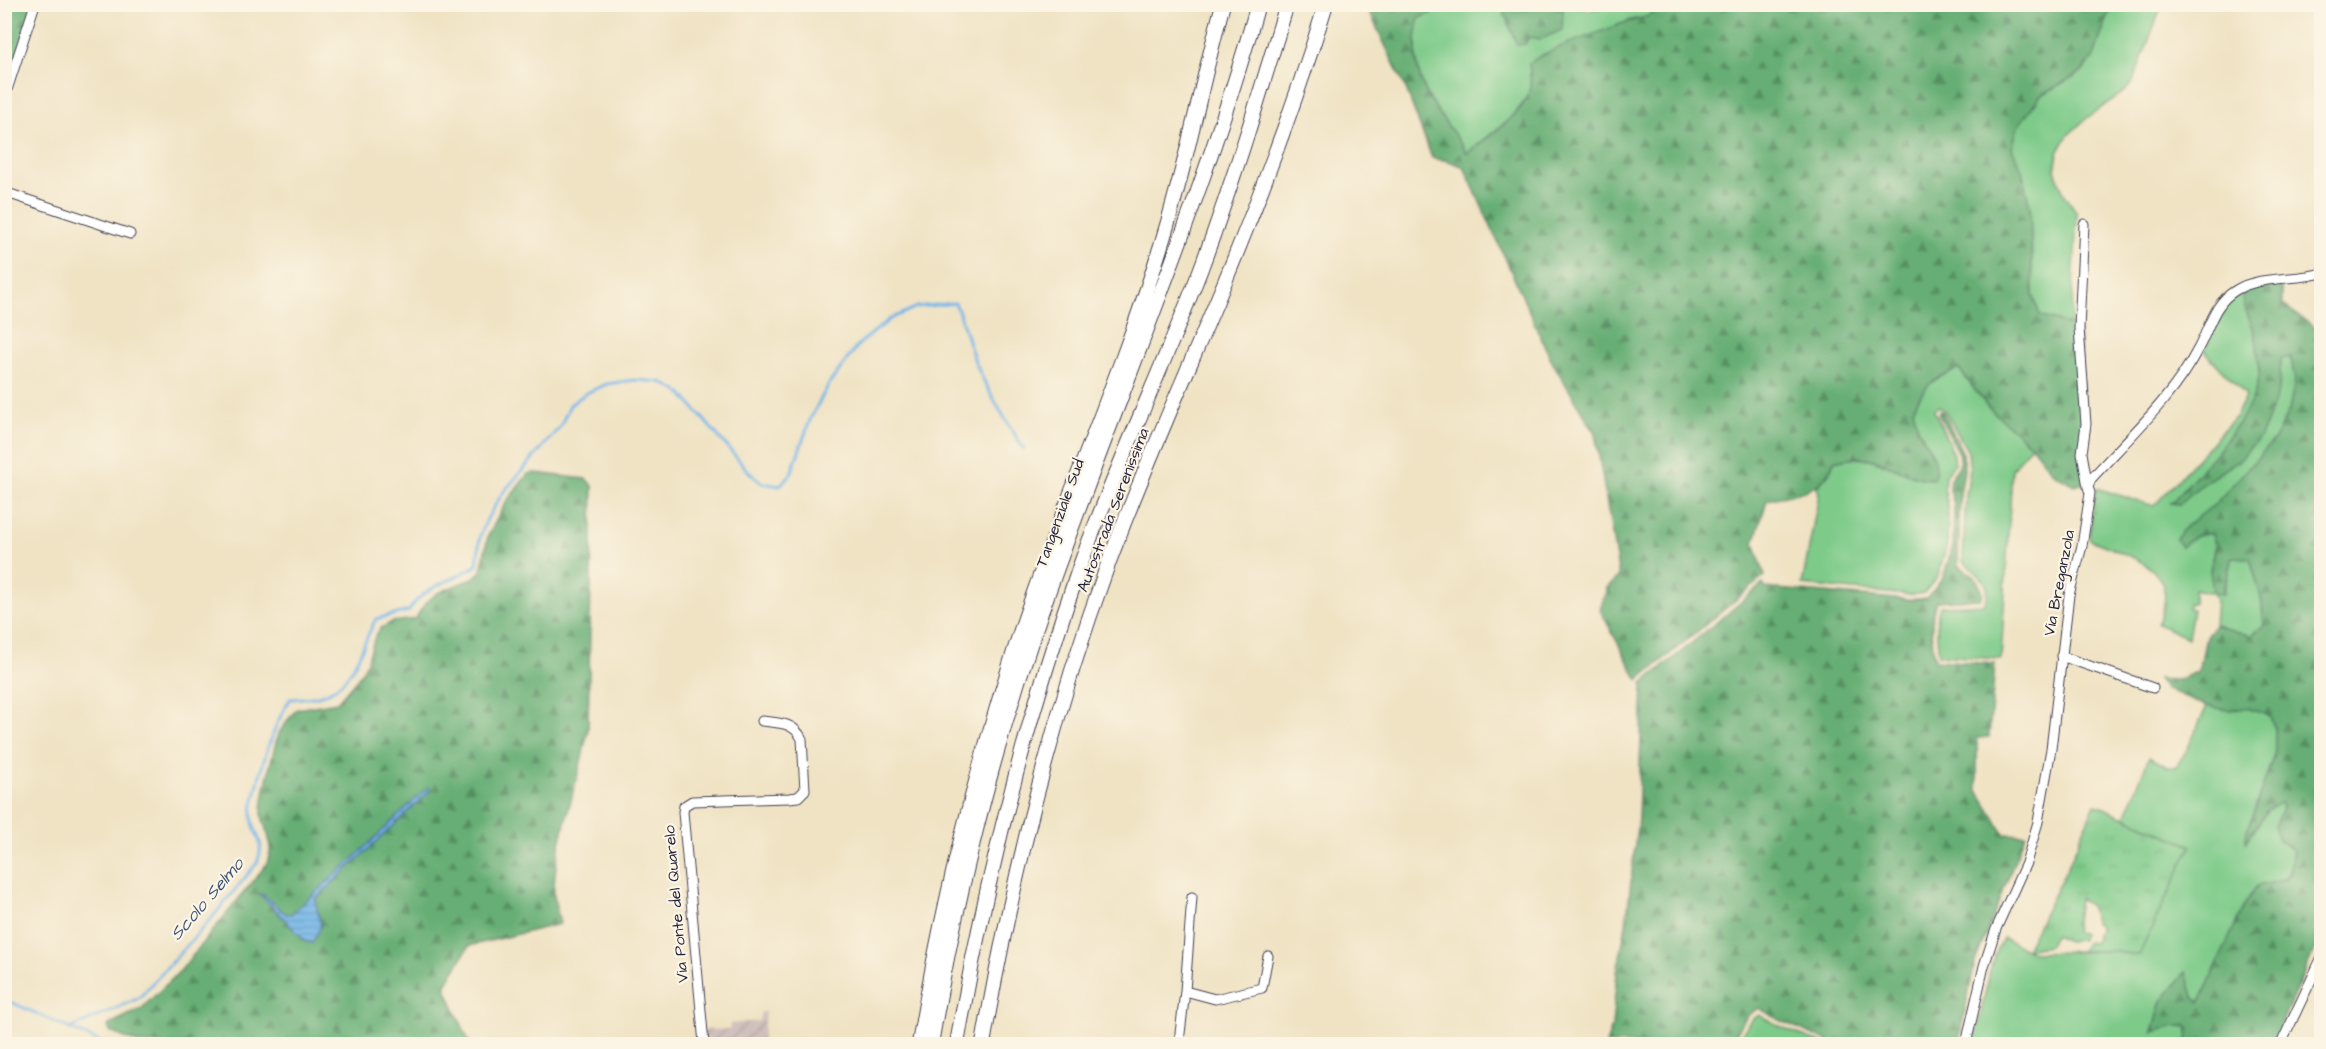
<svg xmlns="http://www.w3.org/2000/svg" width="2326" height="1049" viewBox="0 0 2326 1049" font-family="'Architects Daughter',sans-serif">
	<defs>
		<pattern id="industrial-furrows" width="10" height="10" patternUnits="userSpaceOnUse" patternTransform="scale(1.5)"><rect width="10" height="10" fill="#d0c0bc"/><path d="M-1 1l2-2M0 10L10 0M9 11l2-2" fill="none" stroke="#b2a5a2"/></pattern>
		<pattern id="forest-firs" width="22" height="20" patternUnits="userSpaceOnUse" patternTransform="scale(1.5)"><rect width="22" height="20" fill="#66ae75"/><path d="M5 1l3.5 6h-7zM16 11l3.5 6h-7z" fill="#548d61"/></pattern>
		<pattern id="park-tufts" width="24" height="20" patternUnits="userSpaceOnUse" patternTransform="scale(1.5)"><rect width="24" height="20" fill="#7dca89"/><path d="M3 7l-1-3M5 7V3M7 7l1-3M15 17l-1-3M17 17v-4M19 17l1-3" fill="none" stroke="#6cad77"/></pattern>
		<pattern id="water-rules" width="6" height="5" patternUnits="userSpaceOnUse" patternTransform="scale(1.5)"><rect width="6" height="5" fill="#72b5e8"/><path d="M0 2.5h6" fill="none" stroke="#5d93bd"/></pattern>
	</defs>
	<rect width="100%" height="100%" fill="#fcf5e5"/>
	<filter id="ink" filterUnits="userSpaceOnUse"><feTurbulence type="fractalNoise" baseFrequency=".0167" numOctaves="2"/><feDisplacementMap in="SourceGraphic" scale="12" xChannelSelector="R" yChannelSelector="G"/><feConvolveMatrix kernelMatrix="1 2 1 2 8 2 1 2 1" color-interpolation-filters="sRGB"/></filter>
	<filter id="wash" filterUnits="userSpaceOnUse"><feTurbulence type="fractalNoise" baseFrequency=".008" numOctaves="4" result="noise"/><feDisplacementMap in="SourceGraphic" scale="24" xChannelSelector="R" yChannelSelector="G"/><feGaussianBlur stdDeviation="1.35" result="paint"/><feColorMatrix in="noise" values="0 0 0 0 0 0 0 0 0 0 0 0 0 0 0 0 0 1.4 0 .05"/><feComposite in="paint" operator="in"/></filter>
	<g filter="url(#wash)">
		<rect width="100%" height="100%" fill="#f0e3c4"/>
		<path fill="url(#industrial-furrows)" d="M761,1012H765L762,1044H706L704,1030L730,1029V1024L759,1021Z"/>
		<path fill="#7dca89" stroke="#507662" stroke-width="1.5" d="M1450,5H1501L1517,44L1529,36L1541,39L1548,35L1554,5H1581L1586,10L1601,8L1604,5H1662L1651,16L1631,20L1542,55L1531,81L1528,97L1511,118L1467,153C1442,113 1413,92 1416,41C1417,32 1416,26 1419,18Z
			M2111,5H2162L2133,82L2125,91L2087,118L2068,135L2058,153L2055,170L2063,192L2077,213L2071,325L2040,316L2033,295L2030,208L2012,148L2018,126L2040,96L2083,71L2094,56Z
			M2243,291C2242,311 2255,325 2257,344C2257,354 2260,365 2259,376C2255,416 2198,473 2171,503L2179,504L2203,483L2237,462L2279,391L2281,357L2291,358L2295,381L2289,410L2275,439L2214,505L2185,527L2181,547L2196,536L2212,533L2216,546L2210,570L2223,594L2232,557L2250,558L2261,597L2264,625L2251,636L2214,625L2216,600L2213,593L2194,589V603H2189L2188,608L2193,609L2188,638L2157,624C2186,568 2129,557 2089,539L2096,488L2154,506L2236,416L2246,395L2204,351C2215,325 2218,307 2243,291Z
			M1959,369L1988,407L2031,445L2012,469L2001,659L1939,655C1937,639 1935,621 1940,606L1984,604C1996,587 1977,572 1963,562L1966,495L1970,470L1968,452L1945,411L1938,406L1934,410L1954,455V464L1945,477L1944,488L1948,506L1947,544L1938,576L1924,593L1909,595L1802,585L1819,494L1817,487L1830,472L1834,461L1847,458L1870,459L1890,466L1934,456L1919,430L1913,410C1923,386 1934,377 1959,369Z
			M2207,706L2228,710L2247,708L2270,716L2275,729V752L2247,831H2254L2267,810L2281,803L2282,808L2275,827L2277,838L2293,850C2291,865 2293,880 2276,881L2224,954L2200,1002L2193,997L2185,973L2162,1001L2153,1032L2175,1026L2189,1027L2187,1044H1974L1992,962L2003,938L2034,953L2111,951L2139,955L2191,846L2125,817L2149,757L2168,767H2176L2187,750Z
			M1759,1015L1777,1025L1823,1044H1735L1751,1020Z"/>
		<path fill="url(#forest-firs)" stroke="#446858" stroke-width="1.5" d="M5,5H35L5,99Z
			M1366,5H1450L1419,18C1416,26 1417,32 1416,41C1413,92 1442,113 1467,153C1485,139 1519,117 1528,96C1532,85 1530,74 1529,63C1557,45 1590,36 1621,24C1640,17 1647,21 1662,5H2111L2094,56L2083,71L2040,96L2018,126L2012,148L2022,170L2030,208L2033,295L2040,316L2079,328L2087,482L2074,485L2053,473L2031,445L1988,407L1959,369C1934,377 1923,386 1913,410C1915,416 1916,423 1918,429C1925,445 1943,461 1933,479C1910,479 1893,464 1871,459C1859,456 1845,458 1834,461C1823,494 1797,492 1767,500L1754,543L1765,576L1638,680L1600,610L1607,588L1619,576L1595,433L1551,360L1464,167L1449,161L1432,158L1406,89Z
			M1501,5H1554L1563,9L1562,30L1541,39L1529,37L1525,44L1517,45Z
			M2279,284L2282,291V304L2321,332V935L2272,1044H2187L2188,1026H2175L2153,1032L2162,1001L2186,972L2193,997L2200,1002L2245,903L2257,886L2284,880L2290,875L2293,850L2277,838L2275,827L2282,808L2281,803L2267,810L2245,843L2247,831L2275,752V729L2270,716L2247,708L2228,710L2207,706L2166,689L2158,679L2178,680L2199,671L2206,637L2214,625L2251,636L2264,625L2261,597L2250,558L2232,557L2222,594L2213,593L2210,570L2216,546L2212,533L2196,536L2181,547L2176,539L2185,527L2214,505L2275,439L2289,410L2295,381L2291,358H2281L2279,391L2260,437L2237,462L2203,483L2179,504L2171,503C2198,473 2254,417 2259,376C2260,366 2257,354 2257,344C2255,325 2242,311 2243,291L2258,285Z
			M1939,411L1943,412L1963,454L1964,470L1960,494L1958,565L1975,577L1983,592L1981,599L1936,601C1930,620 1931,640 1935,660L1995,664L1989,737L1977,738V789L2004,834L2025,835L1975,962L1958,1044H1829L1828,1041L1779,1020L1759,1008L1747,1016L1729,1044H1606L1612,1026L1617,973L1626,925L1638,818L1643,683L1763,584L1765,588L1909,600L1927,598L1943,578L1953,545L1954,505L1949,487L1950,479L1959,466L1960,455L1939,415Z
			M535,473L586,479L593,486L588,729C580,780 556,837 554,888C553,900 558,912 560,924L469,946L445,986L470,1044H140L110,1032L108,1026L112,1023L141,1009L181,970L266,865C276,842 266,836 262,815C260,805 274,747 278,736C281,727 291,716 297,709L337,702L360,675L367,663L375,636L381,628L392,622L415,619L426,602L438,593L473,578L481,571L488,536L506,502L528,474Z"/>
		<path fill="url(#park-tufts)" stroke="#507662" stroke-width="1.5" d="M2095,804L2191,846L2139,955L2111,951H2070H2080L2088,942L2095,943L2096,934L2101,927L2094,922L2091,907L2079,898L2075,932L2083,933L2082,940L2067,941L2055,935L2049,946L2026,949L2069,864Z"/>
		<path fill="url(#water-rules)" stroke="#4a6c92" stroke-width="1.5" d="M428,787L431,790L315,900L321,926L312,943L306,942L260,894L264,895L286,914H291L354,858Z"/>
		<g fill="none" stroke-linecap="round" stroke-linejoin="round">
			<path stroke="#72b5e8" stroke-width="3" d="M4,999L104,1044
				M70,1029L139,998L211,919L257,863C267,837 252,836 252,814C252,805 255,796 257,787C264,756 273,727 290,699C299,698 309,698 318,696C355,686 360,647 376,619L409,611C424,585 453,581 477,565L480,536L487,519L502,494L560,427L570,405L586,393L607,384L634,380L661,382L681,393L748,471L762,483L779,486L791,474L811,417L829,384L859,344L890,319L917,307L955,303C964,323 968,344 976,364C989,394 1007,422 1024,449"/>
		</g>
	</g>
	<g filter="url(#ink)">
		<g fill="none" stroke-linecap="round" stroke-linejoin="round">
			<g stroke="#413f50" stroke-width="11">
				<path id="minor" d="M4,99L35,4
					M4,192L130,234
					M2084,224L2079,328L2086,424L2082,453L2088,487
					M2061,656L2153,688
					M1185,991L1192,897
					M704,1044L683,812L684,806L692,801L789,798L798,797L805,790L802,739C794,722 779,723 762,721
					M1177,1044L1179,1042L1185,991L1215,999L1262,988L1268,956
					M1966,1044L1984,966L1996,929L2026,863L2038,822L2051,749L2069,595L2082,546L2090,493L2088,487L2091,479C2129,437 2173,398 2199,347C2210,326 2214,303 2236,290C2261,275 2295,281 2322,273
					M2281,1044L2322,957"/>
			</g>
			<g stroke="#413f50" stroke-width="16">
				<path id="highway" d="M919,1044C942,903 978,762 1022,627C1064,502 1118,383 1157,258C1184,175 1200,89 1223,4
					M931,1044C955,904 989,764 1035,630C1107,420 1198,218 1258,4
					M957,1044C985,881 1025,723 1080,566C1116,466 1162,370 1200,271C1233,183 1260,94 1287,4
					M983,1044C1011,884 1050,724 1106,570C1142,471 1186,376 1226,279C1263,189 1297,98 1326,4"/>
			</g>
			<use href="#minor" stroke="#fff" stroke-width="9"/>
			<use href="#highway" stroke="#fff" stroke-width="14"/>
		</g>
	</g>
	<g text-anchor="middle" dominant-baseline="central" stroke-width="4.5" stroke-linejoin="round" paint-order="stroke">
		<g font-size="16" fill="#22223b" stroke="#fcf5e5">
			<text transform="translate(1113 510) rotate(-69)">Autostrada Serenissima</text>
			<text transform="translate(1060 513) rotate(-70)">Tangenziale Sud</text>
			<text transform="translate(2059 583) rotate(-79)">Via Breganzola</text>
			<text transform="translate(676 904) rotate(-95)">Via Ponte del Quarelo</text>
		</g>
		<g font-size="18" font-style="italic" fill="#3e5578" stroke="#fcf5e5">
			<text transform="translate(207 899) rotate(-49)">Scolo Selmo</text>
		</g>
	</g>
	<rect width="2326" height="1049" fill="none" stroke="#fcf5e5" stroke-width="24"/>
</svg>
